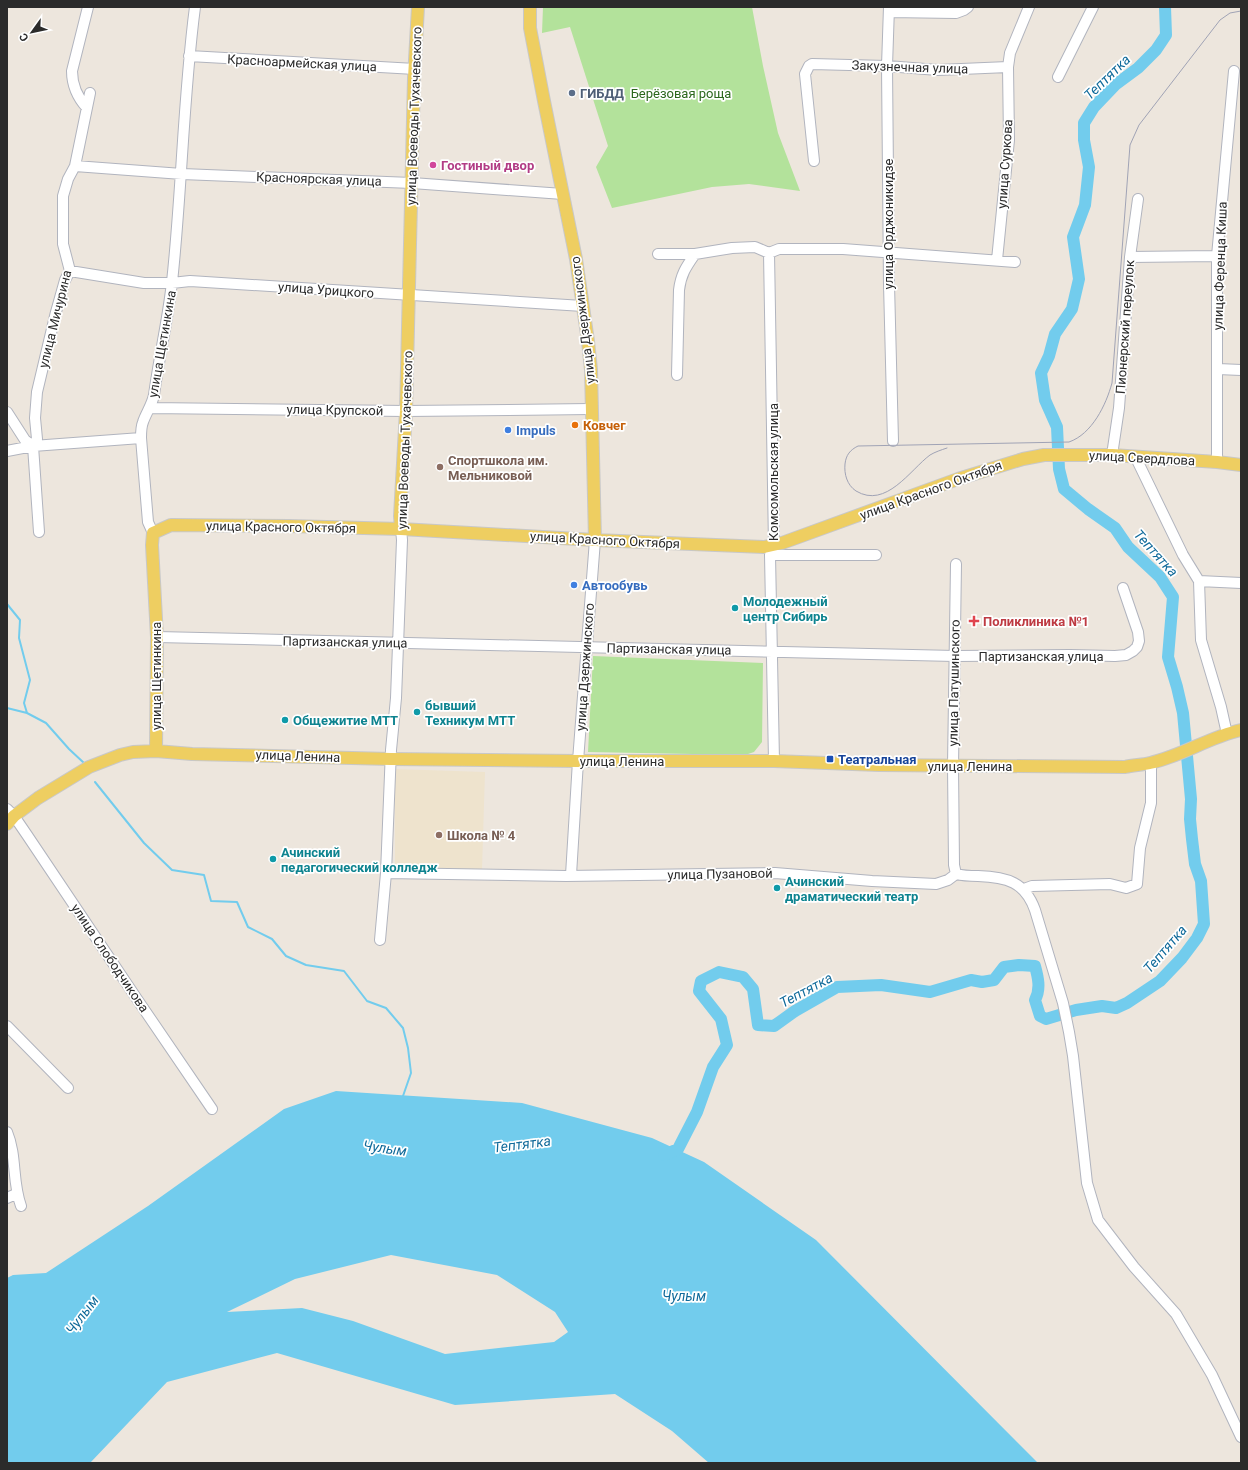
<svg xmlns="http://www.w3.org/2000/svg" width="1248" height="1470" viewBox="0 0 1248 1470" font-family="Roboto,sans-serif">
	<rect width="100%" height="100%" fill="#ede6dd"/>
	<path fill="#eee3cd" d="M395,769L485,772L482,870L395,866Z"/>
	<path fill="#b3e29b" d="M543,7H752L763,66L778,133L800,191L749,184L712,187L612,208L596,167L608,146L570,27L542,33Z
		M593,656L763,663L762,742L754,752L745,755L588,752Z"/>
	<path fill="#72cced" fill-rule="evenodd" d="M336,1091L522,1103L652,1138L704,1162L816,1240L1038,1463H709L672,1431L615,1394L455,1405L277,1353L167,1382L90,1463H7V1278L13,1275L46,1273L148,1206L284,1109ZM391,1255L497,1275L555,1312L568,1332L554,1342L445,1354L353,1321L302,1308L227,1312L295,1279Z"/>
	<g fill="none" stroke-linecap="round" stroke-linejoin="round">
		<path stroke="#72cced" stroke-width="2" d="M7,604L20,620L19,638L30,680L24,703L27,713
			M7,708L27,713L46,723L69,749L84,763
			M95,782L144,843L172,870L204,875L211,901L237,902L248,927L272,939L286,956L306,965L344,971L367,1001L386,1008L403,1028L408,1048L411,1073L403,1096"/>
		<path stroke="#72cced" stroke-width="12" d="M664,1155L678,1149L697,1112L713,1067L727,1045L721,1019L699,991L701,981L719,972L743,977L753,989L758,1025L774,1026L795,1011L837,987L881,985L930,992L971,980L982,982L994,980L1004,967L1019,965L1035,966C1038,977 1041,989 1035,1000L1040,1016L1046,1019L1076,1010L1102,1006L1116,1008L1127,1003L1160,981L1182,958L1197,938L1204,924L1201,881L1195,864L1192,839L1190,819L1191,799L1183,713L1177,687L1168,657L1173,597L1160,577L1128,547L1115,528L1088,509L1064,489L1059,469L1057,427L1045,400L1041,373L1049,356L1055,334L1072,309L1079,279L1073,237L1085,205L1089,167L1084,140V123L1094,107L1115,85L1138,68L1156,50L1166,35L1165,7"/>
		<g stroke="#b1b4be" stroke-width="12">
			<path id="minor" d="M889,7L887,66L889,284L893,441
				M889,12L956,13L964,10L968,7
				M189,56L415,69
				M1058,77L1093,7
				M87,108C77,97 72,86 72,71L88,7
				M814,161L805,74L809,66L812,64L887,66L938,70L1008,67
				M75,166L182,174L412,183L563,194
				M769,253L774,545L770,555L774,761
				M658,254H695L732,248L755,247L769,253L779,249H843L1015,262
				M1130,257L1217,256
				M997,260L1009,140L1008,67L1010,53L1029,7
				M70,271L144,283H172L190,281L583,306
				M1218,369L1241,370
				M677,375L679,290C681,274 686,267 695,254
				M150,408L406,411L591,409
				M7,412L25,440L33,446
				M7,451L33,446L141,438
				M1112,455L1119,408L1130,257L1138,199
				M1135,456L1183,555L1199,581L1201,640L1221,707L1227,734
				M1217,462V256L1234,71
				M39,532L33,446L37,439L35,418L37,392L56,312L65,280L70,271L63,244V196L68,179L75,166L90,93
				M153,533L148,522L141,438C141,433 141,427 143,422C146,413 152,405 154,395C159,357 168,320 172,282C182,190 183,98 195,7
				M770,555H876
				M956,564L953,766L954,865L956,874
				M1199,581L1241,583
				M157,637L955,656L1070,655L1115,656L1126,655L1133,651L1137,647L1139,641L1138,632L1123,588
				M7,809L14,816L27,835L137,999L212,1109
				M386,873L566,876L775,873L872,881L936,884L948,880L956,874C964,876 971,876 978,876C1007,877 1025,882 1035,910L1063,1003L1069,1032L1073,1056L1087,1183L1098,1220L1134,1267L1176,1314L1212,1375L1241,1437
				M571,875L578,761L595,540
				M1024,889L1032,886L1110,884L1126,888L1137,884L1140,848L1151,803V763
				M380,940L386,873L391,750L396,698L402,540L401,529
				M7,1026L68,1088
				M7,1132C17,1156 12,1182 21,1206
				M7,1198L16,1194"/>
		</g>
		<g stroke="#c8c8c8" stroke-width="14">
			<path id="major" d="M530,7V28L544,101L576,259L588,341L591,370L595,540
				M401,529L400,516L406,411L414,78L418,7
				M156,751L157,637L152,545L153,533L171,525L289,526L401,529L595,540L764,547L782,543L958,479L1023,459L1044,455H1112L1217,462L1241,465
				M7,824L14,816L38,798L89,767L120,755L133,752L156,751L192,754L391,759L578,761H774L879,765L1125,767C1133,765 1142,765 1150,763C1182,756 1209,737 1241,730"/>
		</g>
		<use href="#minor" stroke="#fff" stroke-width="10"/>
		<use href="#major" stroke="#eece61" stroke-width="12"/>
		<path stroke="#a0a3b5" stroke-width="1" d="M947,448C941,450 935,452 930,455C910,470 886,509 856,491C847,485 844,474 845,464C846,455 850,450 858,446L1069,442C1092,434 1106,405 1112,383L1130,145L1139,125L1220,20L1230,13L1241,11"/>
	</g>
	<circle fill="#5c6f8a" stroke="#fff" stroke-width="1.5" cx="572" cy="93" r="4"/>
	<circle fill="#d1479c" stroke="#fff" stroke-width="1.5" cx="433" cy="165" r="4"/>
	<circle fill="#e8710a" stroke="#fff" stroke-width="1.5" cx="575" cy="425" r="4"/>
	<g fill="#3f7fe0" stroke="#fff" stroke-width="1.5">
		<circle cx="508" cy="430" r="4"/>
		<circle cx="574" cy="585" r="4"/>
	</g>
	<g fill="#8d6e63" stroke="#fff" stroke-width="1.5">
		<circle cx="440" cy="467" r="4"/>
		<circle cx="439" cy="835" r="4"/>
	</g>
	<g fill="#0f9aa8" stroke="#fff" stroke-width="1.5">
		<circle cx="735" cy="608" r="4"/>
		<circle cx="417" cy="712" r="4"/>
		<circle cx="285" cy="720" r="4"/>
		<circle cx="273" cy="859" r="4"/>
		<circle cx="777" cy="888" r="4"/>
	</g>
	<path fill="#e0444e" stroke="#fff" stroke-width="1.5" d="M972 615h4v4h4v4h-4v4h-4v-4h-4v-4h4z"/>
	<rect fill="#1a4fb4" stroke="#fff" stroke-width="1.5" x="826" y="755" width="8" height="8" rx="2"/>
	<g text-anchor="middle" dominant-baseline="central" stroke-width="3.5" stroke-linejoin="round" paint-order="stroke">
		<g font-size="13" fill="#2b2b2b" stroke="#fff">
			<text transform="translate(302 63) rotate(3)">Красноармейская улица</text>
			<text transform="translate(910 67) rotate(2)">Закузнечная улица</text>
			<text transform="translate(414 116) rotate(-88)">улица Воеводы Тухачевского</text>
			<text transform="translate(1005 164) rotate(-86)">улица Суркова</text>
			<text transform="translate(319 179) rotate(2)">Красноярская улица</text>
			<text transform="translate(888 224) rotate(-90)">улица Орджоникидзе</text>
			<text transform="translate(1220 266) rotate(-88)">улица Ференца Киша</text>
			<text transform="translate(326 290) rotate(4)">улица Урицкого</text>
			<text transform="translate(55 319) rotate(-76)">улица Мичурина</text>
			<text transform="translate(583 320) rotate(-97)">улица Дзержинского</text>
			<text transform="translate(1125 327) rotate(-86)">Пионерский переулок</text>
			<text transform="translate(162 344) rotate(-80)">улица Щетинкина</text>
			<text transform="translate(335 410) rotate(1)">улица Крупской</text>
			<text transform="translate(405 440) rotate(-88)">улица Воеводы Тухачевского</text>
			<text transform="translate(1142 458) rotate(3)">улица Свердлова</text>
			<text transform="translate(773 472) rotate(-90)">Комсомольская улица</text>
			<text transform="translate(931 490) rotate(-20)">улица Красного Октября</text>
			<text transform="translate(281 527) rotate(1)">улица Красного Октября</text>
			<text transform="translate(605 540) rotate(3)">улица Красного Октября</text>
			<text transform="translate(345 642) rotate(1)">Партизанская улица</text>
			<text transform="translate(669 649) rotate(1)">Партизанская улица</text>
			<text x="1041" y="656">Партизанская улица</text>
			<text transform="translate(585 667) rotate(-86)">улица Дзержинского</text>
			<text transform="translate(156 676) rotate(-90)">улица Щетинкина</text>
			<text transform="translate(954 683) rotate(-89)">улица Патушинского</text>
			<text transform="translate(298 756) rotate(2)">улица Ленина</text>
			<text x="622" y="761">улица Ленина</text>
			<text x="970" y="766">улица Ленина</text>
			<text transform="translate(720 874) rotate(-1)">улица Пузановой</text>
			<text transform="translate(110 958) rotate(56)">улица Слободчикова</text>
		</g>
		<g font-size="13" font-weight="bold" fill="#4e5e75" stroke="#fff" text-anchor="start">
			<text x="580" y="93">ГИБДД</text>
		</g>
		<g font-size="13" fill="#2b671c" stroke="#fff">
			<text x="681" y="93">Берёзовая роща</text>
		</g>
		<g font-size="13" font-weight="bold" fill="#b23c85" stroke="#fff" text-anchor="start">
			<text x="441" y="165">Гостиный двор</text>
		</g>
		<g font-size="13" font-weight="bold" fill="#c56008" stroke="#fff" text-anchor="start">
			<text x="583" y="425">Ковчег</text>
		</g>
		<g font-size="13" font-weight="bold" fill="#366cbe" stroke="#fff" text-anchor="start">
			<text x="516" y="430">Impuls</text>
			<text x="582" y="585">Автообувь</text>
		</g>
		<g font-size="13" font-weight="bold" fill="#785e54" stroke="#fff" text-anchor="start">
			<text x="448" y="460">Спортшкола им.<tspan x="448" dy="15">Мельниковой</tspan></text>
			<text x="447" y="835">Школа № 4</text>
		</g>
		<g font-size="13" font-weight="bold" fill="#0d838f" stroke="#fff" text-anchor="start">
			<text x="743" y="601">Молодежный<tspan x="743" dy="15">центр Сибирь</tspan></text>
			<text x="425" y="705">бывший<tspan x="425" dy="15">Техникум МТТ</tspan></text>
			<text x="293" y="720">Общежитие МТТ</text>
			<text x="281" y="852">Ачинский<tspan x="281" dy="15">педагогический колледж</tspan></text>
			<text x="785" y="881">Ачинский<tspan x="785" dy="15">драматический театр</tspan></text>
		</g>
		<g font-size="13" font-weight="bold" fill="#be3a42" stroke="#fff" text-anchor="start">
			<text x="983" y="621">Поликлиника №1</text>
		</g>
		<g font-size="13" font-weight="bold" fill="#164399" stroke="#fff" text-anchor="start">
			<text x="838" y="759">Театральная</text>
		</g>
		<g font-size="14" font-style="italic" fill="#106a9a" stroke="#fff">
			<text transform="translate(1107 77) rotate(-44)">Тептятка</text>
			<text transform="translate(1156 553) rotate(48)">Тептятка</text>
			<text transform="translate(1165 949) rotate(-49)">Тептятка</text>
			<text transform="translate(806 990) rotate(-28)">Тептятка</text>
			<text transform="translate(522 1144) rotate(-7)">Тептятка</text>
			<text transform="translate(385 1148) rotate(8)">Чулым</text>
			<text x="684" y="1296">Чулым</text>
			<text transform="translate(82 1315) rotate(-53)">Чулым</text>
		</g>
	</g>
	<rect width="1248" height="1470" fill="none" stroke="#2b2b2b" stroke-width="16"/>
	<g transform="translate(32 32) rotate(237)" stroke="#ffffff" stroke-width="3" paint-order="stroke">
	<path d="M0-3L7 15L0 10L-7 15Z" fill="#2b2b2b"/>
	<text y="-6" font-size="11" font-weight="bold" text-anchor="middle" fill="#2b2b2b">С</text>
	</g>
</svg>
